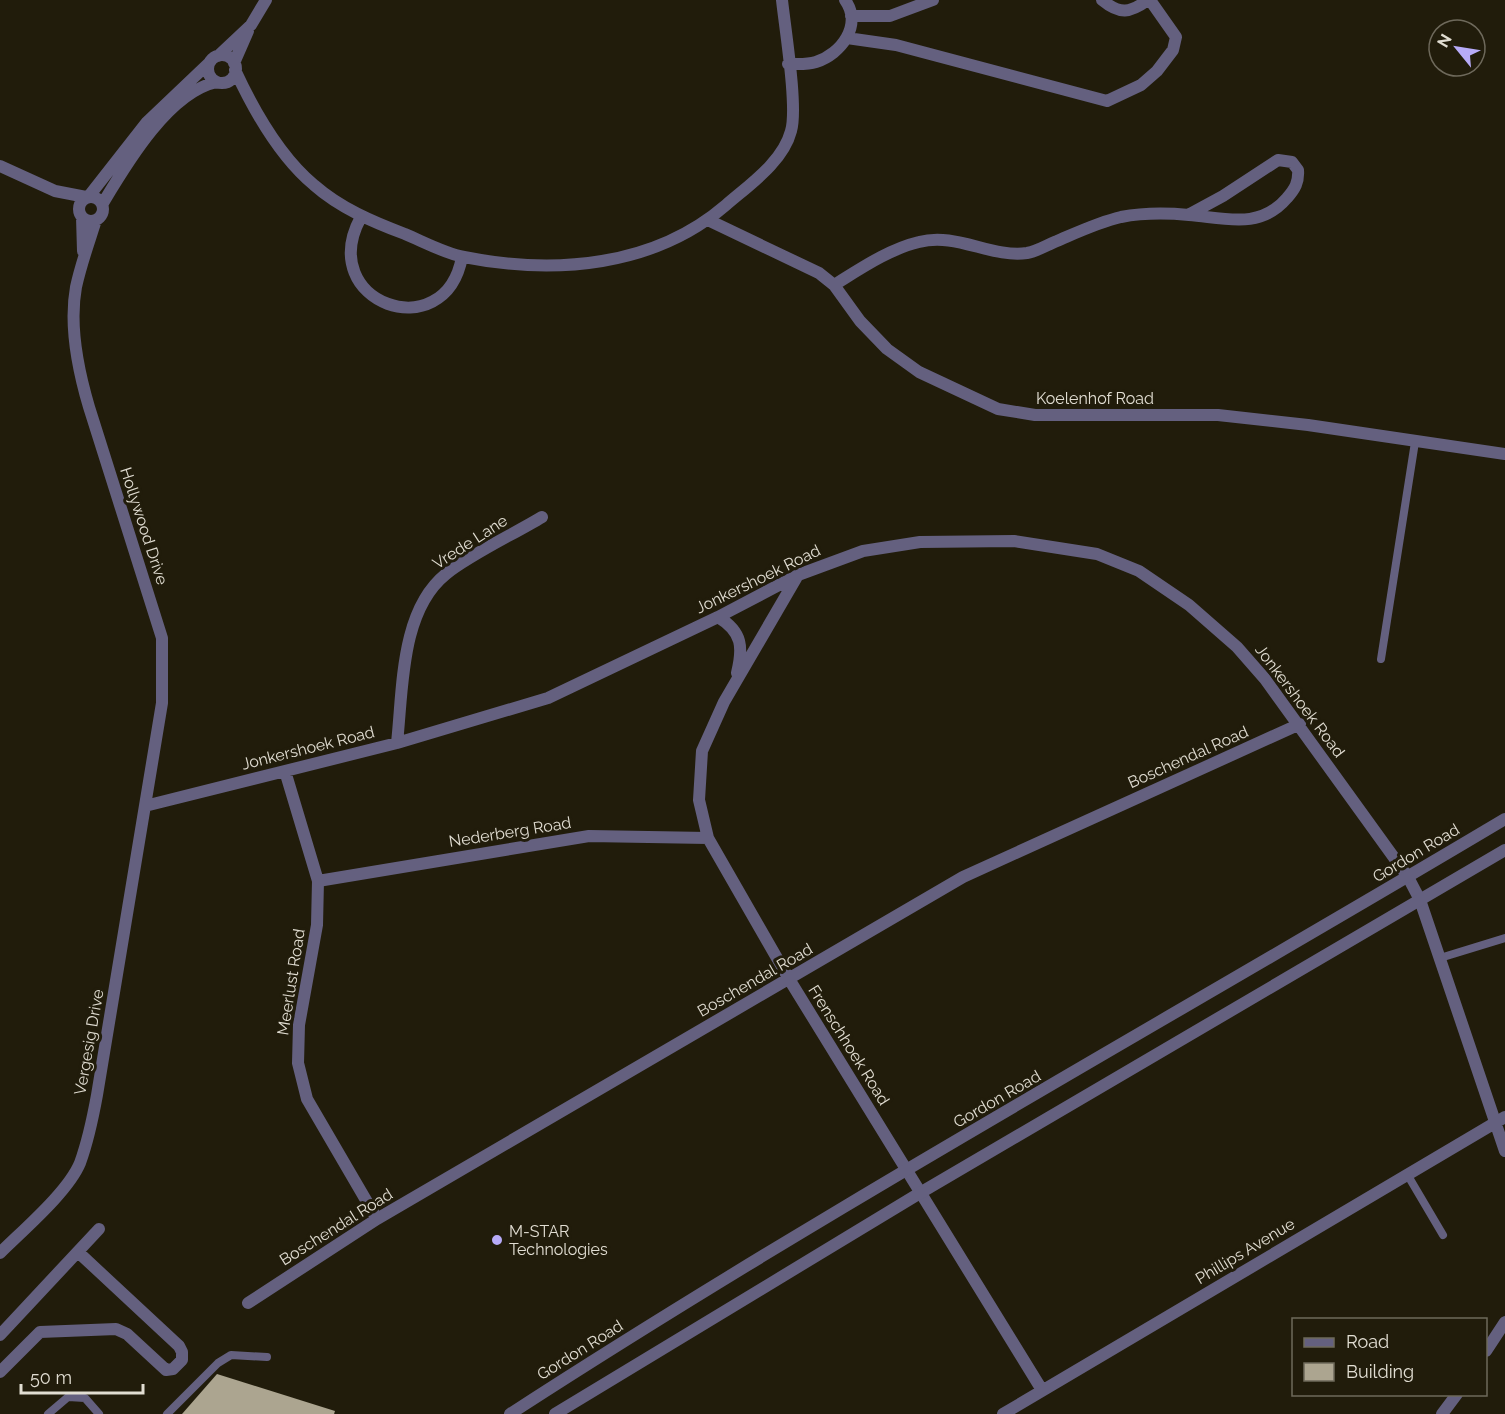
<svg xmlns="http://www.w3.org/2000/svg" width="1505" height="1414" viewBox="0 0 1505 1414" font-family="Raleway,sans-serif">
	<defs>
		<filter id="shadow"><feDropShadow dx="4" dy="4" stdDeviation="0" flood-color="#0009"/></filter>
	</defs>
	<rect width="100%" height="100%" fill="#211c0b"/>
	<path fill="#aca590" filter="url(#shadow)" d="M217,1374L335,1411L334,1414H182Z"/>
	<g fill="none" stroke-linecap="round" stroke-linejoin="round">
		<path stroke="#64607f" stroke-width="8" d="M1381,659L1415,442
			M1440,958L1505,938
			M1407,1174L1443,1235
			M48,1414L68,1397L85,1398L99,1414
			M167,1414L218,1363L231,1355L267,1357"/>
		<path stroke="#64607f" stroke-width="12" d="M1102,0C1120,15 1130,13 1148,0
			M851,16H890L933,0
			M847,38L896,45L1107,101L1141,85L1157,71L1173,50L1176,37L1150,0
			M208 69a14 14 0 1 1 28 0a14 14 0 1 1-28 0Z
			M218,56L251,25L266,0
			M234,63L248,31
			M788,64C797,64 807,65 816,62C841,54 863,25 845,0
			M235,70C254,111 279,156 314,185C340,208 373,222 405,234C424,242 444,253 464,257C555,275 654,267 726,205C749,185 783,162 791,131C798,108 785,28 782,0
			M0,166L55,191L86,197
			M89,196L147,122L209,63
			M79 209a12 12 0 1 1 24 0a12 12 0 1 1-24 0Z
			M103,203C127,163 169,92 217,82
			M82,217L83,251
			M361,217C314,303 445,349 462,257
			M708,220L819,273L834,285L860,321L887,349L919,372L998,409L1035,415H1218L1308,425L1505,454
			M834,285C860,269 889,249 919,242C956,232 991,258 1027,253C1038,251 1047,245 1057,241C1078,232 1099,222 1121,217C1142,213 1168,213 1189,215C1225,218 1260,230 1287,198C1295,189 1299,182 1298,170L1292,162L1278,160L1223,196L1188,215
			M798,575L724,702L702,751L699,800L708,838L789,979L1042,1390
			M718,617C743,632 743,648 737,673
			M397,743C403,689 400,611 446,574C471,554 514,534 542,517
			M285,771L318,881L317,925L299,1025L298,1063L307,1099L377,1219
			M145,806L397,743L548,698L718,617L798,575L863,551L920,542L1014,541L1097,554L1139,571L1189,605L1237,647L1265,679L1408,877L1420,900L1505,1151
			M318,881L589,836L708,838
			M0,1253C23,1230 68,1192 80,1163C88,1141 93,1117 97,1095L162,703V638L89,407C78,370 69,325 76,287C81,264 89,242 96,220
			M248,1303L377,1219L963,877L1300,724
			M0,1335L99,1229
			M1486,1351L1505,1322
			M0,1372L40,1332L116,1329L127,1334L166,1370L173,1369L182,1360V1352L179,1346L78,1252
			M1003,1414L1505,1117
			M1442,1414L1457,1394"/>
		<path stroke="#64607f" stroke-width="12" d="M510,1414C834,1204 1173,1017 1505,819
			M555,1414L920,1193L1505,850"/>
	</g>
	<circle fill="#b7abf8" stroke="#211c0b" stroke-width="2" cx="497" cy="1240" r="6"/>
	<g text-anchor="middle" dominant-baseline="central" stroke-width="6" stroke-linejoin="round" paint-order="stroke">
		<g font-size="16" fill="#e1ddd2" stroke="#211c0b">
			<text x="1095" y="398">Koelenhof Road</text>
			<text transform="translate(144 526) rotate(72)">Hollywood Drive</text>
			<text transform="translate(470 542) rotate(-33)">Vrede Lane</text>
			<text transform="translate(758 579) rotate(-26)">Jonkershoek Road</text>
			<text transform="translate(1300 701) rotate(53)">Jonkershoek Road</text>
			<text transform="translate(308 748) rotate(-14)">Jonkershoek Road</text>
			<text transform="translate(1188 757) rotate(-24)">Boschendal Road</text>
			<text transform="translate(510 832) rotate(-9)">Nederberg Road</text>
			<text transform="translate(1416 853) rotate(-31)">Gordon Road</text>
			<text transform="translate(755 980) rotate(-30)">Boschendal Road</text>
			<text transform="translate(291 982) rotate(-81)">Meerlust Road</text>
			<text transform="translate(89 1042) rotate(-80)">Vergesig Drive</text>
			<text transform="translate(849 1045) rotate(58)">Frenschhoek Road</text>
			<text transform="translate(997 1099) rotate(-30)">Gordon Road</text>
			<text transform="translate(336 1227) rotate(-32)">Boschendal Road</text>
			<text transform="translate(1245 1251) rotate(-31)">Phillips Avenue</text>
			<text transform="translate(580 1350) rotate(-32)">Gordon Road</text>
		</g>
		<g font-size="16" fill="#e1ddd2" stroke="#211c0b" text-anchor="start">
			<text x="509" y="1231">M-STAR<tspan x="509" dy="18">Technologies</tspan></text>
		</g>
	</g>
	<rect x="1292" y="1318" width="195" height="78" fill="#211c0b" stroke="#6e695b" stroke-width="1.5"/>
	<rect x="1304" y="1338" width="30" height="9" fill="#64607f" stroke="#6e695b" stroke-width="1.5"/>
	<text x="1346" y="1348" font-size="18" fill="#e1ddd2">Road</text>
	<rect x="1304" y="1363" width="30" height="18" fill="#aca590" stroke="#6e695b" stroke-width="1.5"/>
	<text x="1346" y="1378" font-size="18" fill="#e1ddd2">Building</text>
	<g transform="translate(1457 48) rotate(300)"><circle r="28" fill="#211c0b" stroke="#6e695b" stroke-width="1.5"/>
	<path d="M0-4.5L10 22L0 15L-10 22Z" fill="#b7abf8"/>
	<text y="-9" font-size="16" font-weight="bold" text-anchor="middle" fill="#e1ddd2">N</text>
	</g>
	<path d="M21 1384v9h122v-9" fill="none" stroke="#e1ddd2" stroke-width="3"/>
	<text x="30" y="1384" font-size="18" fill="#e1ddd2" stroke="#211c0b" stroke-width="4.5" paint-order="stroke">50 m</text>
</svg>
